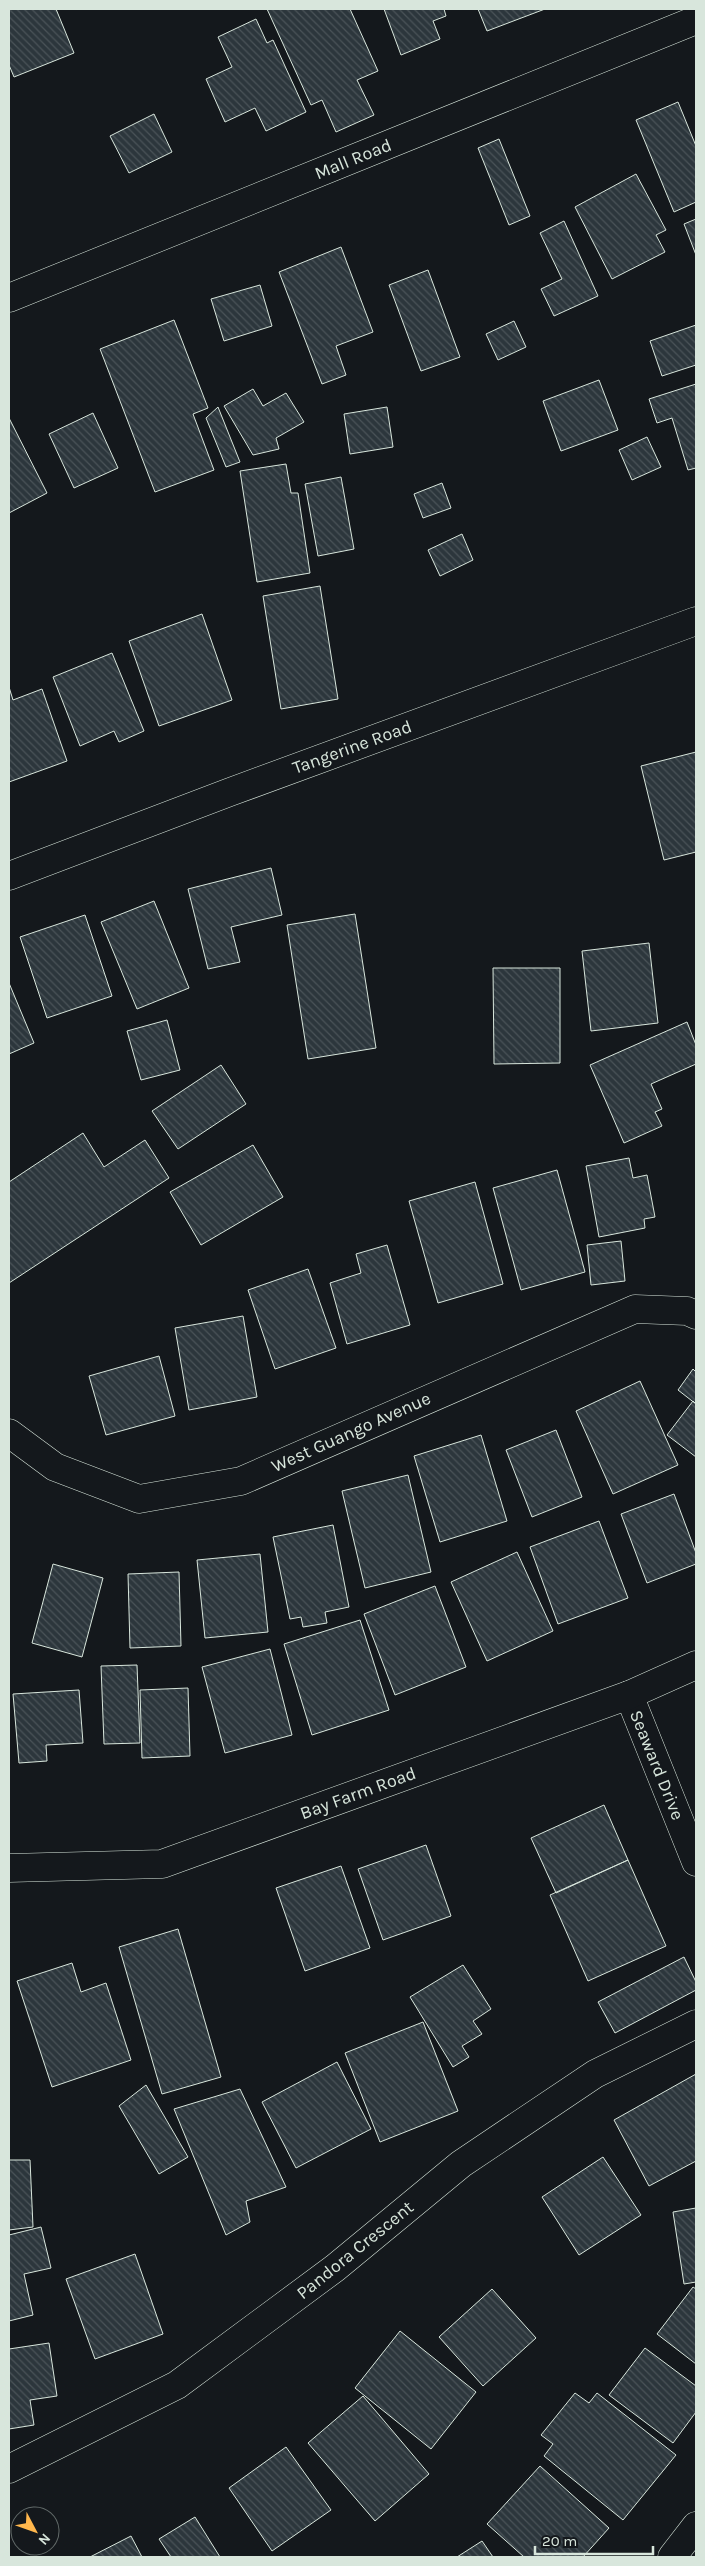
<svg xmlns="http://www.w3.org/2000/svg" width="705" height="2566" viewBox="0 0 705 2566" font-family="Karla,sans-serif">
	<defs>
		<pattern id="building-back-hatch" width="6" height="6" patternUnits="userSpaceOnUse" patternTransform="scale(1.25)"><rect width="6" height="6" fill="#2c363c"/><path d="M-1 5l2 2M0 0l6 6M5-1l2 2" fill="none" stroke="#4a5358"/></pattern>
	</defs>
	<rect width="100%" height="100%" fill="#14181c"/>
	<path fill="url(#building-back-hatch)" stroke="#d8e6dc" d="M9,9H56L74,53L14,77L9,65Z
		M267,9H350L378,71L357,80L374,115L336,132L322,100L311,105Z
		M384,9H444L446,16L433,21L440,39L401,55Z
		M478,9H545L487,31Z
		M256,19L267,43L273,40L306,112L266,131L255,108L225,122L206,79L232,67L218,37Z
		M678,102L696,146V202L674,212L636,120Z
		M154,114L172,152L129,173L110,136Z
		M499,139L530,216L509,225L478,148Z
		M636,174L666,230L656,235L665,252L612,279L575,207Z
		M696,219V255L684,224Z
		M564,221L598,296L554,316L541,289L562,279L540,233Z
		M341,247L373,332L336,346L346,375L322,384L279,272Z
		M428,270L460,357L421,371L389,285Z
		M260,285L272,326L224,341L211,299Z
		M174,320L208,408L193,414L214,470L155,492L100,349Z
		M514,321L526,347L498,360L486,334Z
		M696,325V365L662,376L650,341Z
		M599,380L618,430L561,451L543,401Z
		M696,384V468L688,470L672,418L657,423L649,399Z
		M253,389L263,406L286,393L304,422L276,438L279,449L253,455L224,406Z
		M218,407L240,462L226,467L206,418Z
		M387,407L393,447L350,454L344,414Z
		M93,413L118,468L74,488L49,434Z
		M9,418L47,493L9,513Z
		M647,437L661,467L632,480L619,450Z
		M286,464L291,493H298L310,573L257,582L240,471Z
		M341,477L354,549L318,556L305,484Z
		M442,483L451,508L423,518L414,494Z
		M462,534L473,560L440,576L428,550Z
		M320,586L338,699L281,709L263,596Z
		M202,614L232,700L159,726L129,641Z
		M112,653L144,731L119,742L114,731L80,746L53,677Z
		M9,687L13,700L42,689L67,761L9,782Z
		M696,752V852L664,860L641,766Z
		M271,868L282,915L231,927L240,962L208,969L188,889Z
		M154,901L189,988L137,1009L101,922Z
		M355,914L376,1048L308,1059L287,925Z
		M85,915L112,996L47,1018L20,937Z
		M649,943L658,1023L591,1031L582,951Z
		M493,968H560V1063L494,1064Z
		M9,983L34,1043L9,1054Z
		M167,1020L180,1070L141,1080L127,1031Z
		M687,1022L696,1045V1064L651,1084L662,1109L655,1112L662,1126L624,1143L590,1065Z
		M221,1065L246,1104L178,1149L152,1111Z
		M83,1133L104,1167L145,1140L169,1178L9,1283V1182Z
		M253,1145L283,1197L201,1245L170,1192Z
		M629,1158L633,1178L647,1175L655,1217L644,1219L645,1228L599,1237L586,1166Z
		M557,1170L585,1272L521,1290L493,1188Z
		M475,1182L503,1284L438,1303L409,1201Z
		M621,1241L625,1281L591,1285L587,1245Z
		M387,1245L410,1325L347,1344L330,1283L361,1273L356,1254Z
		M308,1269L336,1348L275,1369L248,1290Z
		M243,1316L257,1397L189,1410L175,1328Z
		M159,1356L175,1416L106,1435L89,1376Z
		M693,1369L696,1372V1404L678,1390Z
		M640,1381L678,1465L613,1494L576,1411Z
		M693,1401L696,1404V1457L667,1435Z
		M556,1430L582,1497L532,1517L506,1450Z
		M481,1435L507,1521L440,1542L414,1456Z
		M408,1475L431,1572L365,1588L342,1491Z
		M674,1494L696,1553V1564L647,1583L621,1514Z
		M599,1521L628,1598L558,1624L530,1547Z
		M333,1525L349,1607L325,1612L327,1623L303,1627L301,1617L290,1619L273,1537Z
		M517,1552L553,1631L487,1661L451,1582Z
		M260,1554L268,1632L205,1638L197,1560Z
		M53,1564L103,1578L82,1657L32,1643Z
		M179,1572L181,1646L130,1648L128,1574Z
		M435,1586L466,1667L395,1695L364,1614Z
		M360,1620L389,1710L312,1735L284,1644Z
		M270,1649L292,1735L225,1753L202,1667Z
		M137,1665L140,1743L104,1744L101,1666Z
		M188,1688L190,1756L142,1758L140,1690Z
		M79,1690L83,1743L46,1745L47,1761L19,1763L13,1694Z
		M604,1805L628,1860L556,1893L531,1838Z
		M426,1845L451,1916L383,1940L358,1869Z
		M628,1860L666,1946L588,1981L550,1895Z
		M341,1866L370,1948L305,1971L276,1888Z
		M178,1929L221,2077L162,2094L119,1947Z
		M684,1957L696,1982V1990L615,2033L598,2002Z
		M72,1963L81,1992L106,1983L131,2060L52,2087L17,1981Z
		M463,1965L491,2009L473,2021L482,2034L462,2046L469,2057L453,2067L410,1997Z
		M423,2022L458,2111L380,2142L345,2053Z
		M337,2062L371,2129L296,2168L262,2102Z
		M696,2074V2161L649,2186L614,2120Z
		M146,2085L188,2157L159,2174L119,2106Z
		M240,2089L286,2187L246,2201L250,2222L226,2235L174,2109Z
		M603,2157L641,2215L579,2255L542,2197Z
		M9,2160H30L33,2227L9,2230Z
		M696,2208V2282L684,2284L673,2212Z
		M41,2227L51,2268L24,2274L33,2315L9,2321V2235Z
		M135,2254L163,2334L95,2359L66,2279Z
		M693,2287L696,2289V2364L657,2334Z
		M492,2289L536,2338L483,2386L439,2337Z
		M400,2331L476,2392L431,2449L355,2388Z
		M49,2343L57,2396L30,2400L34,2425L9,2429V2349Z
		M645,2348L696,2386V2412L673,2443L609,2395Z
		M575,2393L589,2403L597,2393L676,2455L623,2520L544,2456L553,2444L541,2435Z
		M363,2396L429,2474L375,2521L308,2443Z
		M286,2447L331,2510L272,2551L229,2488Z
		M540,2466L609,2528L583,2557H524L487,2524Z
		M195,2517L220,2557H171L159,2539Z
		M131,2536L142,2557H90Z
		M482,2541L493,2557H457Z"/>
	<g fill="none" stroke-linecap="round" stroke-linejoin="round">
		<g stroke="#d8e6dc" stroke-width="29">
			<path id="minor" d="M9,298L696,20
				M9,876L230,792L696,621
				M9,1433L55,1467L139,1499L241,1481L635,1309L687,1311L696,1315
				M629,1695L696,1862
				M9,2469L177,2385L335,2268L461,2164L595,2074L696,2024
				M672,2557L696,2526"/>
		</g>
		<g stroke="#d8e6dc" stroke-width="29">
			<path id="tertiary" d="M9,1868L162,1864L629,1695L696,1665"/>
		</g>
		<use href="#minor" stroke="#14181c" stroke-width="28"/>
		<use href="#tertiary" stroke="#14181c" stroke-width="28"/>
	</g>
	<g text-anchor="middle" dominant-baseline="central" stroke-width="4" stroke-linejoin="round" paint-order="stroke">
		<g font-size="18" fill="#d8e6dc" stroke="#14181c">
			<text transform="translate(353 159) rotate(-22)">Mall Road</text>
			<text transform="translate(352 747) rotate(-20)">Tangerine Road</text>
			<text transform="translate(351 1432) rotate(-24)">West Guango Avenue</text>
			<text transform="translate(657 1765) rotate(68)">Seaward Drive</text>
			<text transform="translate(358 1793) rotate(-20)">Bay Farm Road</text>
			<text transform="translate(355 2250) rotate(-39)">Pandora Crescent</text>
		</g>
	</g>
	<rect width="705" height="2566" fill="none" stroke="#d8e6dc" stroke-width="20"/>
	<g transform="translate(35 2531) rotate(131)"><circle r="24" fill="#14181c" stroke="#626a69"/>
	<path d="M0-4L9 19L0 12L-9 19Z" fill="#ffb74d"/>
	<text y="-8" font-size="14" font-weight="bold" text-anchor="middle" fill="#d8e6dc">N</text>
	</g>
	<path d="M535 2546v8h118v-8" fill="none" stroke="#d8e6dc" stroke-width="2.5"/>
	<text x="542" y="2546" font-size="15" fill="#d8e6dc" stroke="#14181c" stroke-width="4" paint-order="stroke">20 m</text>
</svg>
